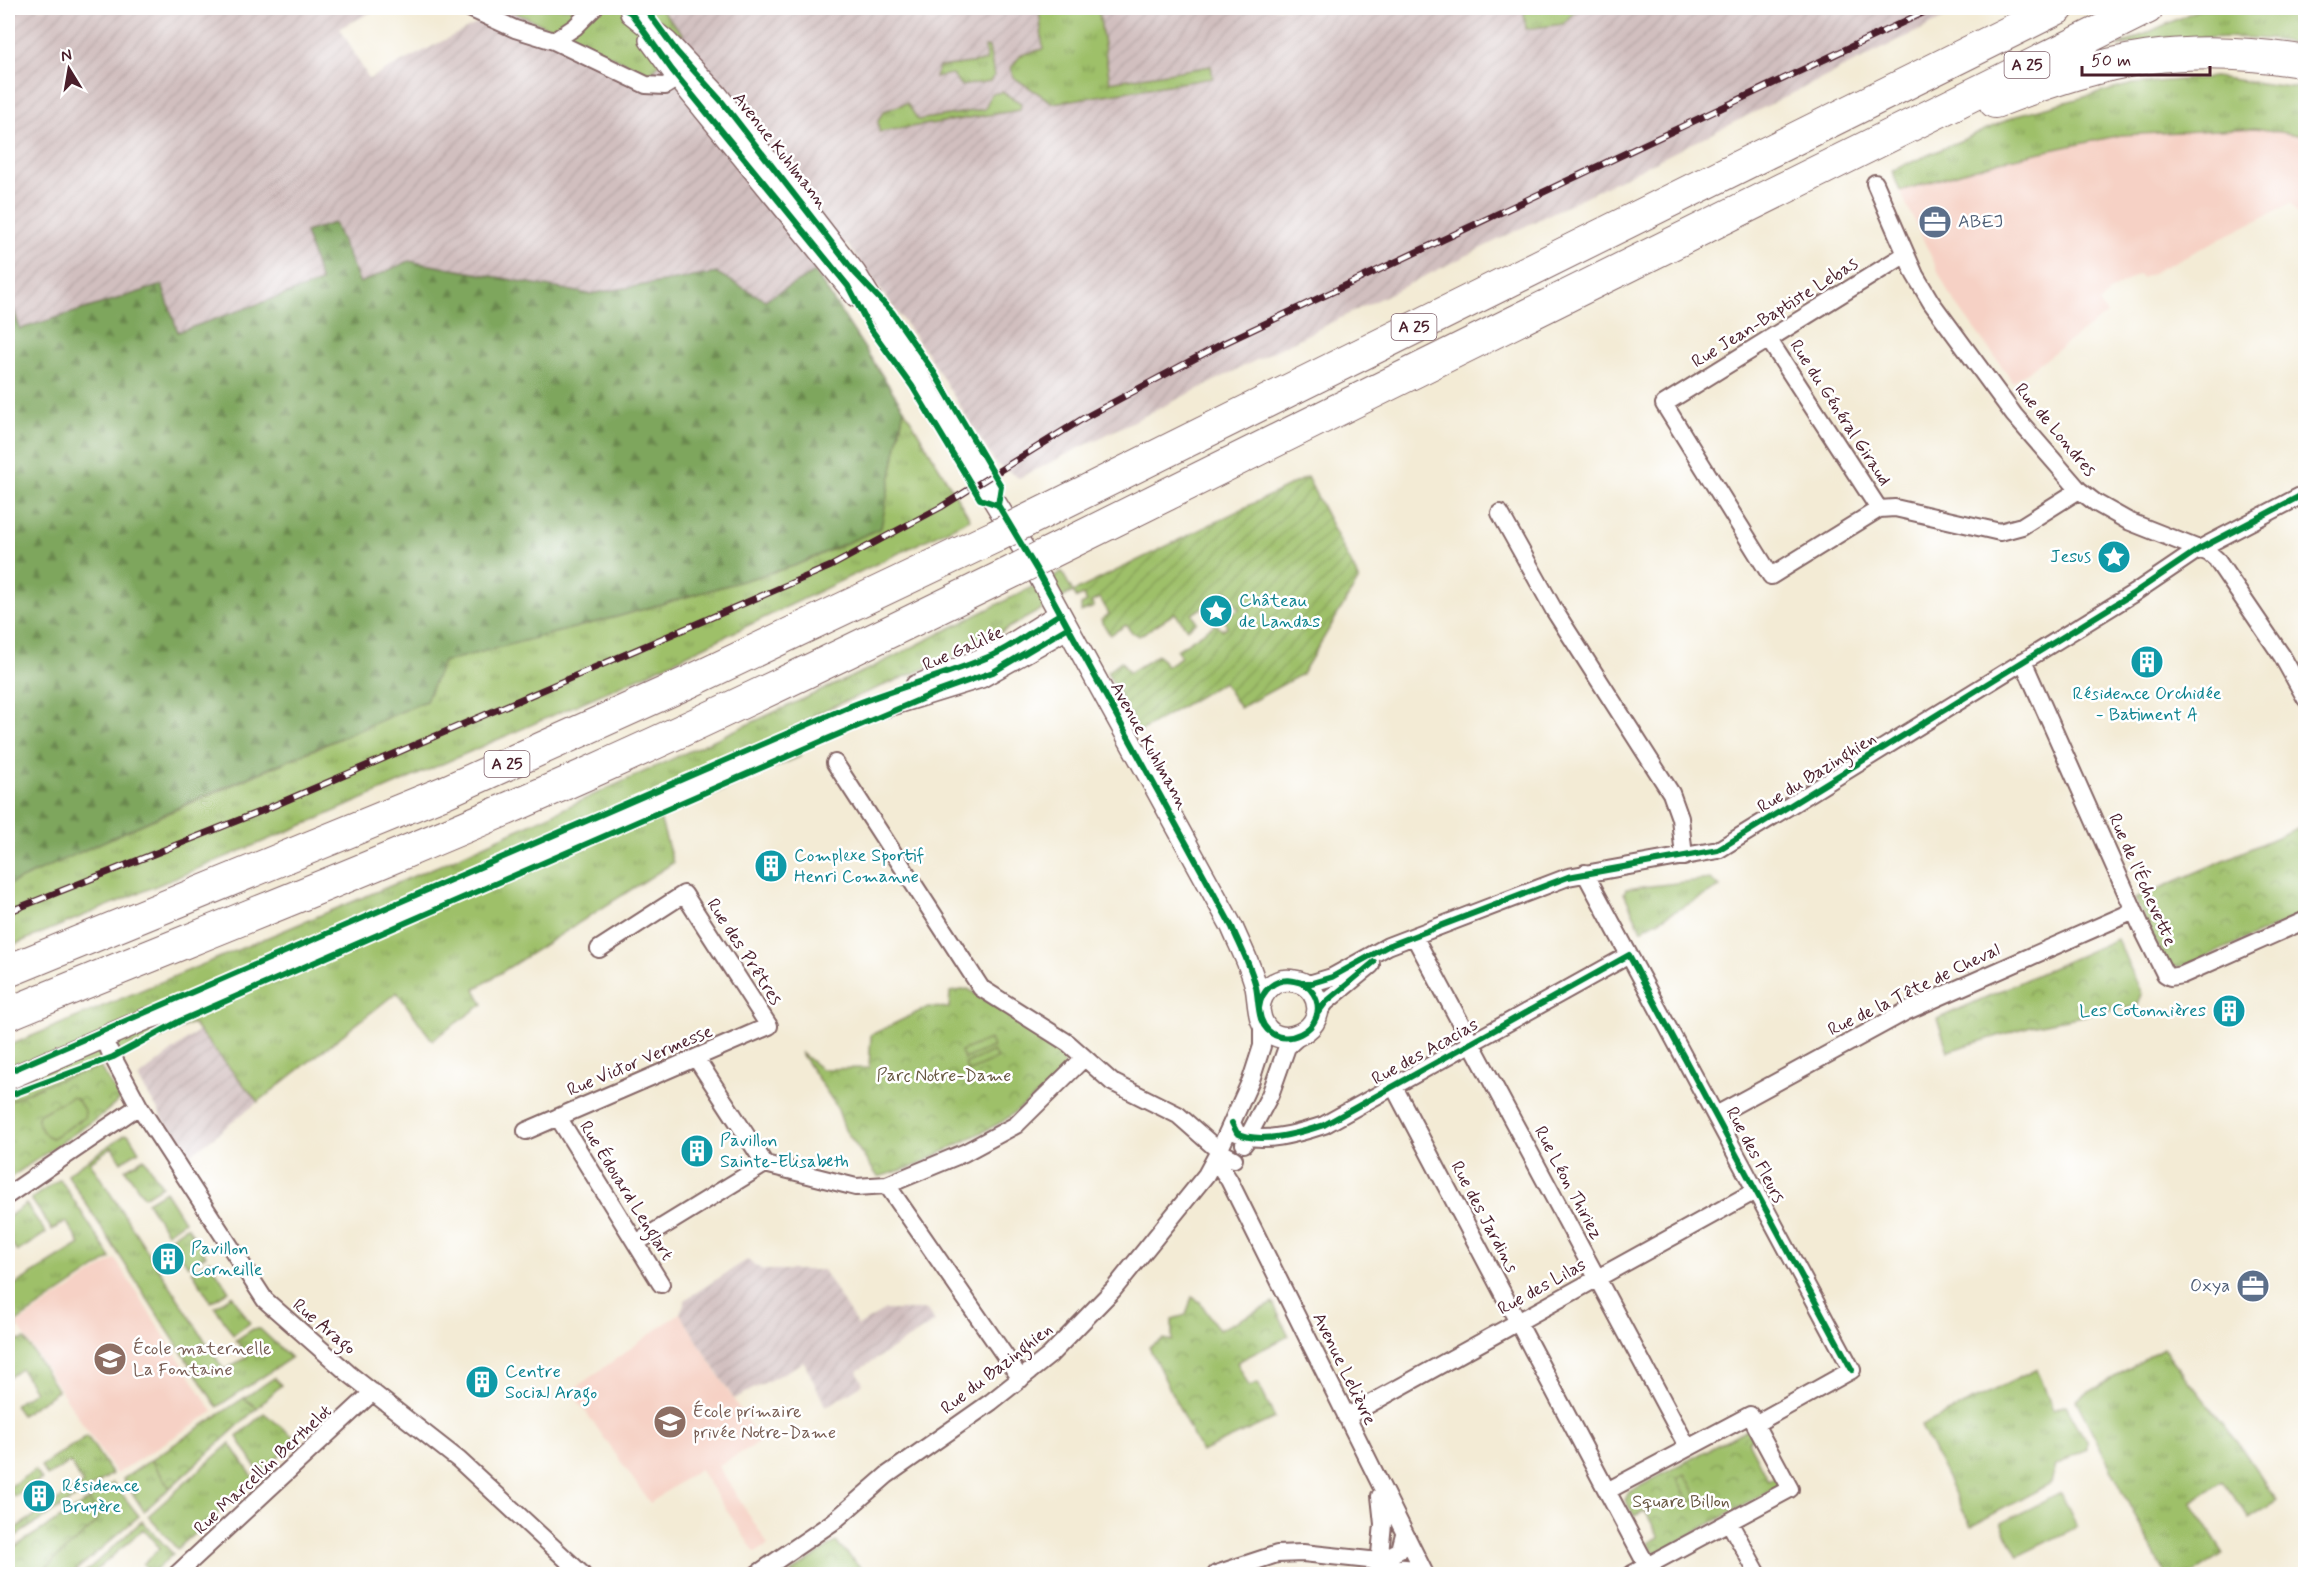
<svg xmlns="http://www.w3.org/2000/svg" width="2313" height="1582" viewBox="0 0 2313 1582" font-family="Mynerve,sans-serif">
	<defs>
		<pattern id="industrial-furrows" width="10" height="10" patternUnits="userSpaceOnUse" patternTransform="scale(1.5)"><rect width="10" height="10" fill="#d1bfbf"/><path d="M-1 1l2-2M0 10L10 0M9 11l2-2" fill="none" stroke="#b5a4a4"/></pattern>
		<pattern id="grass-tufts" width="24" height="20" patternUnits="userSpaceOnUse" patternTransform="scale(1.5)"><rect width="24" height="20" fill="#9ec069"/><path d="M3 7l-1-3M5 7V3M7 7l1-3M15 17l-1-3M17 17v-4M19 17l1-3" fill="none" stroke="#839b57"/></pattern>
		<pattern id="forest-firs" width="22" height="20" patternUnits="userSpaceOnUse" patternTransform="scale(1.5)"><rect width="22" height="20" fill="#7ea65d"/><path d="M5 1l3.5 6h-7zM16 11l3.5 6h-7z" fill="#69874d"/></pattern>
		<pattern id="park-crowns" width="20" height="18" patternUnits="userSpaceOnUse" patternTransform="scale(1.5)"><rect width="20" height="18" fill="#9ec069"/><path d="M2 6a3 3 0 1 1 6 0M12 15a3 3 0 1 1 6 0" fill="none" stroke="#839b57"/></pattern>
		<pattern id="garden-furrows" width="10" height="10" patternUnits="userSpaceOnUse" patternTransform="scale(1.5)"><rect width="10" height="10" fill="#9ec069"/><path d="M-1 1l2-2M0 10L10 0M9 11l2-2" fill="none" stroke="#839b57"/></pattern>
	</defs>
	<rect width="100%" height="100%" fill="#fff"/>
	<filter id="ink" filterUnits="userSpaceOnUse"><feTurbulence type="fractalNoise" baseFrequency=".0167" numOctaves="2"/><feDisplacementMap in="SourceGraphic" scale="12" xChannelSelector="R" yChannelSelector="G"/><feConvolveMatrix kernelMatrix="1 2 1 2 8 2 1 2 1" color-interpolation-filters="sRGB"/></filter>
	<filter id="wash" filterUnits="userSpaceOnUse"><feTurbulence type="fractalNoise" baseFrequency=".008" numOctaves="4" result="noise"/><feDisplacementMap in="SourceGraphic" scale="24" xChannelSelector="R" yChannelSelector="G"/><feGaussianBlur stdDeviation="1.35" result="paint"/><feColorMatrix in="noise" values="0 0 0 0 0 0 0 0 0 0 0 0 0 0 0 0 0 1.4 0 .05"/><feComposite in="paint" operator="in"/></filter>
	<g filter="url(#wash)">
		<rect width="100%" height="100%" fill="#f3ebd5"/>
		<path fill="#f6d1c5" d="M2255,128L2305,136V227L2291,203L2142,278L2139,274L2107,293L2108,296L2099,303L2107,314L2013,382L1949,294L1900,191L2000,161L2121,135Z
			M115,1259L213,1412L116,1474L17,1324Z
			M680,1313L760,1442L718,1466L768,1545L755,1553L699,1469L650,1503L571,1391Z"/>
		<path fill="url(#industrial-furrows)" d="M8,8H380L340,28L369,79L505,9L651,74L683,34L659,8H1964L1019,478L996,464L927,353L847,244L815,272L765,300L717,274L589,294L409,261L360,283L334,224L322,282L178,333L162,285L20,329L8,291Z
			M198,1031L258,1102L189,1156L170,1130L138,1078Z
			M747,1260L763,1270H823L858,1326L885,1310H927L935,1322L857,1371L863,1384L826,1407L804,1362L734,1399L680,1313L686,1299Z"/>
		<path fill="url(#grass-tufts)" stroke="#74704a" stroke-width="1.5" d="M505,8H659L683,34L651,74Z
			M1039,8H1137L1099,13L1110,82L1211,66L1213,78L1053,103L1013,77L1011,68L1021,55L1043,49Z
			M1528,8H1582L1574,12L1563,24L1526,29L1524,13Z
			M2202,8H2305V45C2244,31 2180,39 2118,46Z
			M985,47H989L994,76L990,81L961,86L952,74L935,77L939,67L986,61Z
			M2214,77L2305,89V136L2255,128L2121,135L2000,161L1900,191L1892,171L2021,114L2133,84Z
			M1002,92L1021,103L1020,110L879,132L878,120L884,111L907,103L918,120L985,109L991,94Z
			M904,409L970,519L649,673L308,823L8,947L9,882L426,701L442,662L620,616L794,566L880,528Z
			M1062,572L1073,592L965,652L829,708L794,727L801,756L660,818L673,863L475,989L483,1004L432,1040L397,992L258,1102L192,1023L100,1067L43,1085L8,1102V1046L445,863L873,667Z
			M1710,879L1720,887L1641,930L1624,893L1626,889L1634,888Z
			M126,1134L129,1135L139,1151L121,1162L112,1147L90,1162L224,1370L247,1357L236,1340L253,1329H260L291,1358L217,1407L67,1174Z
			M144,1158L162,1186L144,1197L125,1169Z
			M60,1179L111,1258L15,1323L17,1328L8,1335V1289L80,1244L66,1221L52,1230L31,1199Z
			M165,1191L184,1221L167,1233L147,1202Z
			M26,1204L46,1233L17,1252L8,1237V1217Z
			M187,1226L206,1255L188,1266L170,1238Z
			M209,1260L229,1291L211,1302L192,1271Z
			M232,1295L250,1323L233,1335L215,1307Z
			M15,1334L18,1341L25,1339L58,1391L21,1415L14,1405L35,1391L21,1369L8,1378V1340Z
			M2163,1348L2239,1444L2277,1501L2249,1519L2223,1481L2191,1502L2224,1553L2193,1574H2165L2076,1400Z
			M2037,1369L2053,1410L2066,1405L2086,1441V1449L2056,1465L2051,1483L1971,1526L1921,1426Z
			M264,1413L295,1438L291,1445L260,1474L237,1437Z
			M87,1436L112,1474L8,1541V1533L83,1484L70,1462L47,1476L41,1466Z
			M230,1443L255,1480L177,1549L148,1516Z
			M151,1460L170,1488L144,1511L123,1479Z
			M35,1470L42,1479L14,1497L8,1488Z
			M113,1483L139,1516L72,1574H38L93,1525L95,1510L89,1500Z
			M142,1521L173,1554L152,1574L143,1564L160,1548L143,1529L92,1574H83Z"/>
		<path fill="url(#forest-firs)" stroke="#646244" stroke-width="1.5" d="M334,223L360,283L409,261L589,294L717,273L765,300L815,272L904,409L881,528L794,566L620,616L443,662L426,701L193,801L8,885V291L20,329L162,285L178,332L321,282L305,232Z"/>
		<path fill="url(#park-crowns)" stroke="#74704a" stroke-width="1.5" d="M2302,826L2305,834V914L2181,967L2170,965L2163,958L2135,899Z
			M2117,939L2142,994L2138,1005L2031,1026L1948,1051L1937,1019Z
			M968,989L1062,1050L1065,1068L1040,1093L1002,1122L913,1167L878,1177L845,1130L837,1107L800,1052L821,1069L869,1068L871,1035L928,1007L949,1008L950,992Z
			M100,1067L121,1099L103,1114L8,1179V1102L43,1085Z
			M1192,1297L1200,1302L1219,1330L1273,1303L1289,1336L1237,1362L1249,1386L1258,1383L1275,1418L1201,1452L1149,1347L1164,1339L1172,1341V1319L1186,1315Z
			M244,1398L257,1408L170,1488L151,1460Z
			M1749,1428L1758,1435L1748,1441L1768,1480L1779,1475L1780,1478L1777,1487L1659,1552H1653L1648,1543L1659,1537L1645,1511L1634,1516L1625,1500L1629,1492Z
			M89,1500L98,1518L94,1525L38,1574L8,1573V1551Z
			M836,1542L863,1570L858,1574H789Z"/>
		<path fill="url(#garden-furrows)" stroke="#74704a" stroke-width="1.5" d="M1307,477L1359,579L1302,674L1240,708L1223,682L1139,732L1107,672L1121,661L1129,673L1158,655L1167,666L1181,657L1177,650L1216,624L1222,630L1227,627L1224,619L1239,609L1228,591L1192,614L1197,622L1187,629L1175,613L1139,636L1131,632L1126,625L1110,635L1101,620L1109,614L1100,598L1091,602L1094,607L1081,612V605L1087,602L1083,595L1077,598L1073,592Z"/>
		<path fill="#9ec069" stroke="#74704a" stroke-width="1.5" d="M990,1039L993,1047L964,1059L961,1051Z
			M993,1051L997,1059L968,1072L965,1064Z
			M71,1097L77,1099L85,1112L84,1118L52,1138C43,1135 37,1125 38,1115Z
			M274,1378L281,1385L257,1408L244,1398Z
			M1685,1474L1698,1498L1690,1502L1677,1479Z
			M2061,1493L2077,1527L2018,1556L2001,1523Z"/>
	</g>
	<g filter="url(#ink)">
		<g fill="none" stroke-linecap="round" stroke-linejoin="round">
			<g stroke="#856666" stroke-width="20">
				<path id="minor" d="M469,8L515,29L554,41L646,85L665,86L687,72
					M554,41L575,27L594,8
					M1875,183L1915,275L1931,302L2014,415L2079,490L2096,503L2128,521L2209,553L2216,559L2282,656L2306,699
					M1769,340L1879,509L1895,508L2000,532L2022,526L2079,490
					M1879,509L1771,576L1664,404L1906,254
					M1500,513L1554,610L1671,793L1680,818L1684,857
					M2023,661L2141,926L2165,974L2170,977L2182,975L2306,920
					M835,763L981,988L1068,1043L1112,1082L1178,1115L1219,1151L1234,1159
					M1585,873L1852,1370L1755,1424
					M1414,936L1688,1448
					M1301,983H1312L1332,977L1388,946L1568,877L1718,850L2134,593L2199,549L2306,493
					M1317,1014L1326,1002L1371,965
					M1262,1022V1046L1251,1080L1219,1151V1165L1229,1180L1425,1574
					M109,1050L139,1106L265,1300L348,1373L459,1460L582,1574
					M696,1058L765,1164
					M1394,1087L1607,1491
					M1716,1115L1905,1012L2134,911
					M558,1117L661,1284
					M1232,1123L1237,1133C1260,1145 1300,1133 1324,1125L1629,955
					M526,1131L769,1026L684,894L599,949
					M1244,1144L1270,1095L1287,1047L1299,1036
					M887,1185L964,1153L1016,1125L1084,1058
					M8,1195L139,1106
					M636,1243L765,1164L856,1187L887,1185L1021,1379
					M1346,1417L1757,1190
					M1729,1522L1758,1574
					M177,1574L373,1392
					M757,1574L833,1522L887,1475L991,1402L1049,1356L1113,1290L1206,1175L1219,1151
					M1216,1574L1277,1554L1303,1553L1379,1561L1400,1550L1404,1534
					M1378,1574L1383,1524L1380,1496
					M1382,1574C1396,1566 1408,1565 1421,1574
					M1632,1574L1790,1489L1750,1415L1607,1491L1647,1566"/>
			</g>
			<g stroke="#856666" stroke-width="24">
				<path id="tertiary" d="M631,13L667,42L717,95L855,273L1031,561L1232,927C1240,946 1251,966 1256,987C1258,997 1258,1009 1261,1019C1275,1058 1335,1028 1313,993C1309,987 1302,982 1294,981C1276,977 1261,990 1259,1008
					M650,40L672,70L856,296
					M916,686L1001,651L1060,614
					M8,1079L146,1019L185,1006L855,716L981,677L1067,628"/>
			</g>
			<g stroke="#856666" stroke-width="34">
				<path id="motorway" d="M1995,102C2108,58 2184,41 2306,62
					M1026,521L2058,8
					M1047,554L2147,8
					M8,971L445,792L691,681L996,536
					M8,1014C202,934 399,858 591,772C734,708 875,639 1016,570"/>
			</g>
			<use href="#minor" stroke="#fff" stroke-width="16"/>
			<use href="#tertiary" stroke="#fff" stroke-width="21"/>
			<use href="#motorway" stroke="#fff" stroke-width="32"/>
			<g stroke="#4a1f2b" stroke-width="7">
				<path id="rail" d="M8,912L259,812L831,566L941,507L1084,418L1222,344L1933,8"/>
			</g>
			<use href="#rail" stroke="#fff" stroke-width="4.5" stroke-dasharray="14" stroke-linecap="butt"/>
			<g stroke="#856666" stroke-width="34" stroke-linecap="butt">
				<path id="motorway-bridge" d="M996,536L1026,521
					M1016,570L1047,554"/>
			</g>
			<use href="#motorway-bridge" stroke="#fff" stroke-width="32"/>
			<g stroke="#fff" stroke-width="10">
				<path id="cycleway" d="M622,8L631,13L672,70L848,286L870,328L912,386L980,499L998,505
					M645,8L677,52L723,103L855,273L892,312L935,374L1001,486L998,505
					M998,505L1038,572L1232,927C1240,946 1251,966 1256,987C1258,997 1258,1009 1261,1019C1275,1058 1335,1028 1313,993C1309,987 1302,982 1294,981C1276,977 1261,990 1259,1008
					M1301,983H1312L1332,977L1388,946L1568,877L1718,850L2134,593L2199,549L2306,493
					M1317,1014L1326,1002L1374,962
					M8,1072L846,708C895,688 945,676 993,655C1017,644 1037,627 1060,614
					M8,1096L113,1057L180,1021L825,740L940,691L993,672L1067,628
					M1232,1123L1237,1133C1260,1145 1300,1133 1324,1125L1629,955L1852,1370"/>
			</g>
			<use href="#cycleway" stroke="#00873e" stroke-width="6"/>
		</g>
	</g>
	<defs>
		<g id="office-disc" transform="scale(1.725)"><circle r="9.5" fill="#5c6f8a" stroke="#fff"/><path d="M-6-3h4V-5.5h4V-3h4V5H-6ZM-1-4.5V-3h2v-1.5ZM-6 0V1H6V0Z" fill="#fff"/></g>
		<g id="sight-disc" transform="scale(1.725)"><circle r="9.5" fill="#0f9aa8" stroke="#fff"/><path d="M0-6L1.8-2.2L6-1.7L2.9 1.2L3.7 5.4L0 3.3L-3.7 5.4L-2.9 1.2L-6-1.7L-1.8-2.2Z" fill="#fff"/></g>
		<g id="building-disc" transform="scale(1.725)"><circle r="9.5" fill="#0f9aa8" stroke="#fff"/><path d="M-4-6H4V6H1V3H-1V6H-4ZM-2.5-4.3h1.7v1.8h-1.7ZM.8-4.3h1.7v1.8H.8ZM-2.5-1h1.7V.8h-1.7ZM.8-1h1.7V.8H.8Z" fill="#fff"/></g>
		<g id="school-disc" transform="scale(1.725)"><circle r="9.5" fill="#8d6e63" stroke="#fff"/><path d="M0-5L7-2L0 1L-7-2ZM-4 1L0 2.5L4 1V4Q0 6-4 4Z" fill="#fff"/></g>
	</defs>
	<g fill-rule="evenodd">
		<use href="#office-disc" x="1935" y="222"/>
		<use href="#sight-disc" x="2114" y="557"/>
		<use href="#sight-disc" x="1216" y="611"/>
		<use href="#building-disc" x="2147" y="662"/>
		<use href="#building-disc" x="771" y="866"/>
		<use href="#building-disc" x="2229" y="1011"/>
		<use href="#building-disc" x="697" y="1151"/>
		<use href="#building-disc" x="168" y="1259"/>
		<use href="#office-disc" x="2253" y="1286"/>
		<use href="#school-disc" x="110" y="1359"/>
		<use href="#building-disc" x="482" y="1382"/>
		<use href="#school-disc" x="670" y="1422"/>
		<use href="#building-disc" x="39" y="1496"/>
	</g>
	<g text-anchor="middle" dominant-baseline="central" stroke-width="5" stroke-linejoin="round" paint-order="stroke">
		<g fill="#fff" stroke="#80626b" stroke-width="1.5">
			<rect x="2004.5" y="52" width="45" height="26" rx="4.5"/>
			<rect x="1391.5" y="314" width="45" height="26" rx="4.5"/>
			<rect x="484.5" y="751" width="45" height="26" rx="4.5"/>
		</g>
		<g font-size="16" font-weight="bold" fill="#4a1f2b">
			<text x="2027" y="65">A 25</text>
			<text x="1414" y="327">A 25</text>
			<text x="507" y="764">A 25</text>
		</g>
		<g font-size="18" fill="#4a1f2b" stroke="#fff">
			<text transform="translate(780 151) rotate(52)">Avenue Kuhlmann</text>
			<text transform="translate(1775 313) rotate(-32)">Rue Jean-Baptiste Lebas</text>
			<text transform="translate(1840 413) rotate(57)">Rue du Général Giraud</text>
			<text transform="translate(2055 430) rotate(50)">Rue de Londres</text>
			<text transform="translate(963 649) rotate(-24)">Rue Galilée</text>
			<text transform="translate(1149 746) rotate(61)">Avenue Kuhlmann</text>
			<text transform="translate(1817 773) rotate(-32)">Rue du Bazinghien</text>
			<text transform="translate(2142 880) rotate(66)">Rue de l'Échevette</text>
			<text transform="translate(744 952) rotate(57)">Rue des Prêtres</text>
			<text transform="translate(1914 990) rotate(-26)">Rue de la Tête de Cheval</text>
			<text transform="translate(1425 1052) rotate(-29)">Rue des Acacias</text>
			<text transform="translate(640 1061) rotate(-23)">Rue Victor Vermesse</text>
			<text transform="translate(1755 1155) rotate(62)">Rue des Fleurs</text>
			<text transform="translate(1568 1183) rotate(62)">Rue Léon Thiriez</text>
			<text transform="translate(626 1191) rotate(58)">Rue Édouard Lenglart</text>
			<text transform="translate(1484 1217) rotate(62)">Rue des Jardins</text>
			<text transform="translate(1542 1287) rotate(-29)">Rue des Lilas</text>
			<text transform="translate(324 1327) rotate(40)">Rue Arago</text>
			<text transform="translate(997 1369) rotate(-38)">Rue du Bazinghien</text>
			<text transform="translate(1344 1369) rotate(64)">Avenue Lelièvre</text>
			<text transform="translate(263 1470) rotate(-43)">Rue Marcellin Berthelot</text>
		</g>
		<g font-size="18" fill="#4e5e75" stroke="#fff" text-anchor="start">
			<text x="1958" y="222">ABEJ</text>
			<text x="2230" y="1286" text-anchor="end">Oxya</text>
		</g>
		<g font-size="18" fill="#0d838f" stroke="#fff" text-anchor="start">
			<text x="2091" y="557" text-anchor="end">Jesus</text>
			<text x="1239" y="601">Château<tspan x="1239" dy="21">de Landas</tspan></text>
			<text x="2147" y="694" text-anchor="middle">Résidence Orchidée<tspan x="2147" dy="21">- Batiment A</tspan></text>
			<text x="794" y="856">Complexe Sportif<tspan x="794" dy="21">Henri Comanne</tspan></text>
			<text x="2206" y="1011" text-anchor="end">Les Cotonnières</text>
			<text x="720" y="1141">Pavillon<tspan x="720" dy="21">Sainte-Elisabeth</tspan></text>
			<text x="191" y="1249">Pavillon<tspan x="191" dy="21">Corneille</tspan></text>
			<text x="505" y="1372">Centre<tspan x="505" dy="21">Social Arago</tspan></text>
			<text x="62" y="1486">Résidence<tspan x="62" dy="21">Bruyère</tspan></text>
		</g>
		<g font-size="18" fill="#675741" stroke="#fff">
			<text x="944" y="1076">Parc Notre-Dame</text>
			<text x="1681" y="1502">Square Billon</text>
		</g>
		<g font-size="18" fill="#785e54" stroke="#fff" text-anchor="start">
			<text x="133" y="1349">École maternelle<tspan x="133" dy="21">La Fontaine</tspan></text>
			<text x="693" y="1412">École primaire<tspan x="693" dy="21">privée Notre-Dame</tspan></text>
		</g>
	</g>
	<rect width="2313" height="1582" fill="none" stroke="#fff" stroke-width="30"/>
	<g transform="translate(69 69) rotate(349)" stroke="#ffffff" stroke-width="4.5" paint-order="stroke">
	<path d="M0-4.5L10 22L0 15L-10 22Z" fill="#4a1f2b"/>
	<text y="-9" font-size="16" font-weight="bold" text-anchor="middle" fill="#4a1f2b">N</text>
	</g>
	<path d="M2082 66v9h128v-9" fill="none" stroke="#4a1f2b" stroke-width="3"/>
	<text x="2091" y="66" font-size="18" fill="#4a1f2b" stroke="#ffffff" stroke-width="4.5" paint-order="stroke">50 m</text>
</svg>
